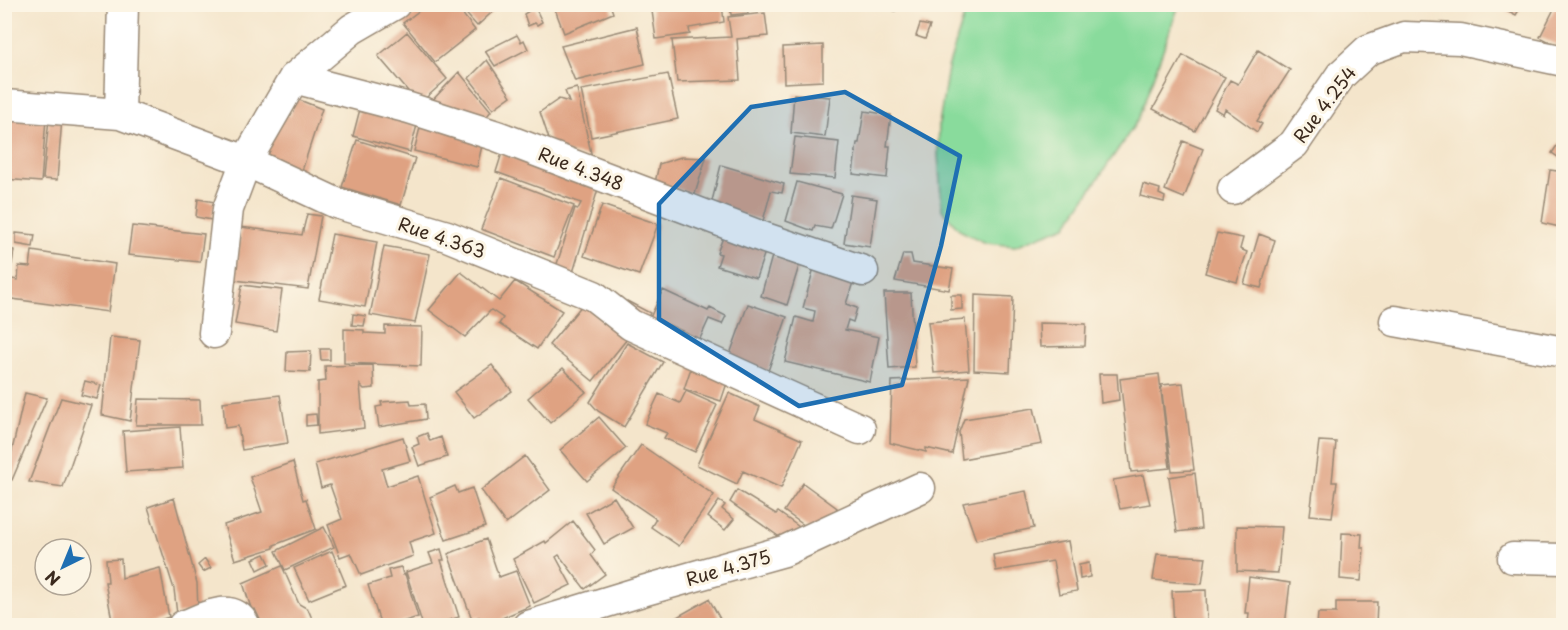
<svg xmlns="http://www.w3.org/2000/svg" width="1568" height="630" viewBox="0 0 1568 630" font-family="'Playpen Sans',sans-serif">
	<rect width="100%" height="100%" fill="#fcf5e5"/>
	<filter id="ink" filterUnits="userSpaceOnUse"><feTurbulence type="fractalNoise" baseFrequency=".0167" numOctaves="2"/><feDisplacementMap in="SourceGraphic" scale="12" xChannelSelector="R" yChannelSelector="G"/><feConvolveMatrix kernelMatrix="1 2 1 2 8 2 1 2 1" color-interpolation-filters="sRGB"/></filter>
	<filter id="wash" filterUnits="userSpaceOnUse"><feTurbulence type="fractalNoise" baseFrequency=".008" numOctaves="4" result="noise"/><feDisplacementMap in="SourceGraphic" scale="24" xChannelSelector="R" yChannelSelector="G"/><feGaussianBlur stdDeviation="1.35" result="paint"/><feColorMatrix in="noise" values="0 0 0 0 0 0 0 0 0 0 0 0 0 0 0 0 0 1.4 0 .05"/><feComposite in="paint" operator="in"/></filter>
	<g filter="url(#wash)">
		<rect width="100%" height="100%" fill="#f4e5cb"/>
		<path fill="#89db9c" stroke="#62825d" stroke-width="1.5" d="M970,5H1179L1138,120L1066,226L1015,246L986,243L961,231L942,210L938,155L939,124L948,68L964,16Z"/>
		<g id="blocks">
			<path fill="#dfa282" d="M428,4H455L475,30L435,62L403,23Z
				M467,4H501L477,26L462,9Z
				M553,4H610L613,13L564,33Z
				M651,4H722L724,22L689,28L690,34L656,39Z
				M730,4H748V13L731,15Z
				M875,4H897L895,11Z
				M1497,5H1522L1516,15Z
				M535,7L542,22L537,25L535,23L528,26L524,14Z
				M1555,7L1564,11V40L1560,47L1540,37Z
				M765,13L768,36L737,39L740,80L677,82L672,40L731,37L728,17Z
				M920,24L930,26L925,39L916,36Z
				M637,27L645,64L575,81L561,46Z
				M407,32L447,79L419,104L378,56Z
				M517,35L521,42L524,40L528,49L495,66L485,51Z
				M823,45V81L784,83L783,47Z
				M1258,50L1290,70L1257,121L1262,124L1257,132L1225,109L1223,114L1215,109L1230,80L1238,84Z
				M1183,55L1225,77L1195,131L1153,109Z
				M487,60L511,96L493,109L469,78Z
				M459,72L491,111L482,123L429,104Z
				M668,74L678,119L591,137L581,90Z
				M577,88L580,104L592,157L553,151L540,112L559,99L569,102L565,91Z
				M794,94L830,97L825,137L791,133Z
				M287,95L322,109L300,177L261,164L278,112L290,116L293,107Z
				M360,109L417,125L410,152L353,136Z
				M864,111L891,115L887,146H890L887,178L853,174L857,143H859Z
				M4,117L46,119L41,182L4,179Z
				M49,118L62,119L57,180L43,179Z
				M422,120L484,137L477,167L414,151Z
				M795,137L839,142L835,178L790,174Z
				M357,140L415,158L401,205L342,187Z
				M1183,141L1203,149L1184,198L1165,190Z
				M1558,144L1564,147V161L1552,153Z
				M502,153L598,189L572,276L555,270L575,208L578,209L581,203L496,172Z
				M681,157L706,158L695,194L655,183L659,164Z
				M721,165L784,184L782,193L771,191L763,221L711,205Z
				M1550,170L1564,172V228L1542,223Z
				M501,178L574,206L554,257L481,229Z
				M797,182L842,194L831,229L815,226L813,231L786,221Z
				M1143,184L1160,189L1159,194L1165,197L1164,202L1140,196Z
				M851,195L877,199L870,247L844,243Z
				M198,199L215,202L212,220L196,217Z
				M602,205L658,224L639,275L584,256Z
				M307,214L321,216L308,289L235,280L241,227L302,235Z
				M132,226L204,234L200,262L128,255Z
				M16,233L35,235L33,247L16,244Z
				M1217,233L1243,238L1240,249L1247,252L1237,282L1205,273Z
				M332,234L377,242L365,307L319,299Z
				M1259,234L1275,240L1261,288L1244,284Z
				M724,235L766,249L756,278L717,266L721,254L717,253Z
				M384,246L430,254L415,323L370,315Z
				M4,248L14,250L12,264L4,263Z
				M32,251L115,264L108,312L5,298V278L18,280L19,266L30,267Z
				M903,254H911L913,263L953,269L949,290L895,281Z
				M772,256L799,266L787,305L761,296Z
				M815,264L855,276L846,304L857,308L853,322L848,320L845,330L879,337L870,382L785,362L796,317L813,322L815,311L803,308Z
				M461,272L499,301L515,281L562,311L537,349L499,324L503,318L491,310L465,337L429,310Z
				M242,285L282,290L276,331L235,324Z
				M663,290L708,311L710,308L726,316L722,324L709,319L698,343L649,320Z
				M884,293H911L915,367L889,369Z
				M951,295H962V309L951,310Z
				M975,295L1013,297L1010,372L974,370Z
				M627,301L650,313L642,329L620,315Z
				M583,304L627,339L593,381L549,345Z
				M748,304L787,317L768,371L729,357Z
				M353,314L366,316L364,326L352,325Z
				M965,319L969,370L934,373L928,322Z
				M1039,323L1086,324L1085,346L1040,347Z
				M385,326L422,327L421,366L344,363V329L364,330V333L385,334Z
				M110,337L140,340L130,421L102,415Z
				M627,343L663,362L624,427L598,411L590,402Z
				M320,349H330V360H321Z
				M311,351L310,372L286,371L287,352Z
				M694,359L731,371L721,401L684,389Z
				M373,365L374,388L364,389L360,385L364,428L318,434V382L326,381L325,366Z
				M492,365L512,391L474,418L454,392Z
				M563,368L586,392L550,423L528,398Z
				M1099,374H1117L1119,400L1101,403Z
				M1159,374L1170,468L1131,472L1120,379Z
				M969,377L952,454L926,448V452L890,443L892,381Z
				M85,381L101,385L97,399L81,395Z
				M1183,383L1194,470L1172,471L1161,385Z
				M686,391L717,405L695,452L664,438L667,433L645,424L659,394L680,403Z
				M25,393L47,398L12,480H4V467L8,468Z
				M729,393L760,407L755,419L802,440L781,488L743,471L737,484L697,465Z
				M280,395L288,443L242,450L238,426L225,428L223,402Z
				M61,398L91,405L63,487L29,482Z
				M138,399L200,400L201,425H136Z
				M410,400L411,405L425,404L426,419L379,427L376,407L382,406L381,402Z
				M1034,408L1042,444L962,459L959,432L964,419Z
				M316,414L317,425L306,426V415Z
				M599,417L626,448L587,481L560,450Z
				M180,427L183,468L126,472L123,431Z
				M427,433L430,441L441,437L447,457L419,466L412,447L419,444L417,437Z
				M403,437L410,461L382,469L387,486L418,476L436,533L409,542L413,556L361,575L351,553L340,557L328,525L342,519L330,485L321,488L315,464Z
				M1319,441L1336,442L1332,482H1337L1332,517L1310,515Z
				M641,445L714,495L679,546L651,527L656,519L611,488Z
				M525,456L550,490L506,524L481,490Z
				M293,462L303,500L306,499L316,529L274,545V548L235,560L224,525L262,512L250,477Z
				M1195,473L1201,529L1177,532L1169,477Z
				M1143,475L1150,504L1120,509L1113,480Z
				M803,483L837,508L818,535L784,511Z
				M455,486L458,493L472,488L485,527L446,540L430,497Z
				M737,490L776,514L778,512L802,529L788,543L730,502Z
				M1026,491L1034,528L976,540L963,503Z
				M614,497L633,528L604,544L586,513Z
				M174,498L197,583L198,610L177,614L174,589L148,507Z
				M719,501L725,505L722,509L734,519L725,530L708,517Z
				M573,521L595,550L591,555L605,574L585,589L559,555L556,557L571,585L534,603L513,559L545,541L546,543Z
				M1237,526L1282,527L1278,573L1237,571Z
				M324,527L334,547L285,570L276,551Z
				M1342,533L1362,534L1361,548H1364L1361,581L1340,579Z
				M486,539L499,577L516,571L530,606L502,618L504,621L495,626H483L479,617L472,619L448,554Z
				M1068,541L1077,591L1059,594L1053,561L996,571L993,555Z
				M441,549L444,560H441L459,617L431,626H423L406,572L433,563L429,553Z
				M332,551L346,585L309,600L294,568Z
				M265,554L270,564L258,570L253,559Z
				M1157,554L1206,557L1202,584L1153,580Z
				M121,559L122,578L160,568L169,617L141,626H113L105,582H108L106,560Z
				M205,559L211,568L203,572L198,565Z
				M1089,563L1090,577L1080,579L1079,565Z
				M282,566L299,604L308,609L315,626H253L261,622L255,609L252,611L243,583Z
				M401,567L403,575L405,574L418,617L389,626H381L368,585L390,578L388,570Z
				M1249,577L1290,583L1285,626L1248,624L1249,613H1245Z
				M1206,590L1207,622L1174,625L1172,591Z
				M709,599L724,626H661Z
				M1336,602H1377L1376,626H1317L1318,613H1336Z"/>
		</g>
	</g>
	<g filter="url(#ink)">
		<use href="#blocks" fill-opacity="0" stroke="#988874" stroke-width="1.5"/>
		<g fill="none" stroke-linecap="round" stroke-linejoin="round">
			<g stroke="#988874" stroke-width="33">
				<path id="minor" d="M294,78L409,108L497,136L765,238L863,271
					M4,105L120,114L246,161L336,203L447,236L594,296L631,325L860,429
					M120,114L123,4
					M1233,189L1294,144L1341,75L1368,50L1404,37L1460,39L1564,61
					M1395,321L1564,352
					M214,333L228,209L246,161L294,78L352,29L395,4
					M1513,558L1564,559
					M183,626C203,619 232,600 245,626
					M528,626L646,590L784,551L920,488"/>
			</g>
			<use href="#minor" stroke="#fff" stroke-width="30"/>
		</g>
	</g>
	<path fill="#1f6fb2" fill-opacity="0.2" stroke="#1f6fb2" stroke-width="4.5" stroke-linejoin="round" d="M845,92L960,156L941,246L902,385L799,406L659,319V204L751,107Z"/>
	<g text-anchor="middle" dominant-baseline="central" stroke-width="6" stroke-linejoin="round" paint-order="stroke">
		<g font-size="18" fill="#3b2a1e" stroke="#fcf5e5">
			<text transform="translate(1324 104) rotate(-53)">Rue 4.254</text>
			<text transform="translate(581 168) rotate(21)">Rue 4.348</text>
			<text transform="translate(442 237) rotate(19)">Rue 4.363</text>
			<text transform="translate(728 567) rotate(-16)">Rue 4.375</text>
		</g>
	</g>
	<rect width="1568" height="630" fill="none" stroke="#fcf5e5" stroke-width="24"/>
	<g transform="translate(63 567) rotate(223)"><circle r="28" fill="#fcf5e5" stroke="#afa495" stroke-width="1.5"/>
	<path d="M0-4.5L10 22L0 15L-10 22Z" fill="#1f6fb2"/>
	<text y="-9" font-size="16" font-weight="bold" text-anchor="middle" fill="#3b2a1e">N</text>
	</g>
</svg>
